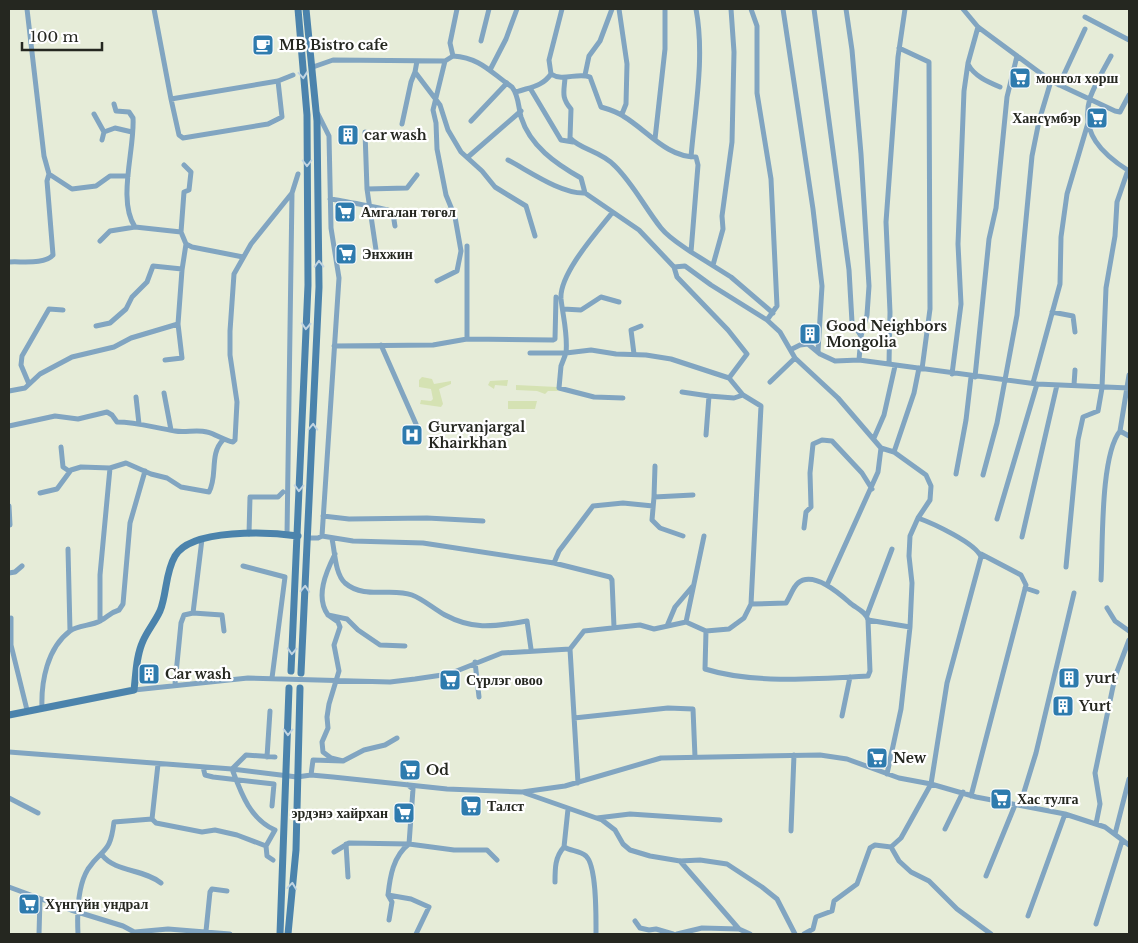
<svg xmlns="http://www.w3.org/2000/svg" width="1138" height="943" viewBox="0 0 1138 943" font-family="'Libre Baskerville',serif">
	<rect width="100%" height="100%" fill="#e6ecd8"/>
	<path fill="#d5e2b3" d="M422,377L432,379L434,384L451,381V384L439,389L443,404L441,407L420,404L421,400L431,401L433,399L431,389L419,387V380Z
		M508,380L507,386L495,385L494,389L488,385L490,381Z
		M516,385L557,387L558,391H548L545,394L537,391L516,390Z
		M508,401H537L535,409H508Z"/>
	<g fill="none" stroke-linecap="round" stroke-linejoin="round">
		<path stroke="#81a5c1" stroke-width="5" d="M27,9L44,156L49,174L72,189L96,186L110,176H128
			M154,9L171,99
			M562,9L549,60L551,74C563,82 577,72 590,77L601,107C608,109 617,112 623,116C647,130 666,157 696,157L698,165L691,252L731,277L773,313
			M619,9L627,64L626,104L622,114
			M783,9L813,209L822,286L818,351
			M814,9L849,270L852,322L861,336
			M846,9L852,50L861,154L869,286L867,315L861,336L859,360
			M963,9L978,27L1051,81L1115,111L1120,112L1129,95
			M1085,17L1129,40
			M481,41L489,9
			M899,48L929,62L930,309L922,369
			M453,56L450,43L457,9
			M1111,56C1104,69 1095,84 1090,98C1080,133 1102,154 1129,171
			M417,61L415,72L440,105L448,130L461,152L482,171L495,187L526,206L535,236
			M968,64C974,76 988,82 1000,87
			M313,67L333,60L445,61L453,56C481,58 490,72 512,87C519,96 518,106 521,117C530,146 556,164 581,178L585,193L639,230L674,267L685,266L711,285L767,320L777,306L771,179L757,93V26L751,9
			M490,70L506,39L517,9
			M585,75L589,56L600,41L612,9
			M565,78C564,92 561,97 571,109L570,138C581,150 601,151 615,166C634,185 645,208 661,228C669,238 681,245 691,252
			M278,81L282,117L268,124L183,138L179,135L171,99L278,81L293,75
			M1059,85L1085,29
			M530,88L561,140L573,142
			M516,92C530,87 542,87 551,74
			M114,104L116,111L129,112L133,118C135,149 117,200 135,227
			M94,114L104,132
			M471,121L507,83
			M402,124L411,82L415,72
			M365,132L367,189
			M655,139L665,49V9
			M102,140L104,132L115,128L132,132
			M468,157L521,111
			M691,157C695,109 705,57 696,9
			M508,160C529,171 561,194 585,193
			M330,199C337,200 388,209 391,211C394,214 394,222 395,226
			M181,232L184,192L189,190L191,172L184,165
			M100,241L110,231L135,227L181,232L186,244L192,247L243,257
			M376,250L367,189L407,188L417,175
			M9,262C21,261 44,265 53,255L47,181L49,174
			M713,265L723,229L722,216L732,142L734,52L731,9
			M674,267L677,277L728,330L747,354L729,378
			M437,281L457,271L461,251L455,217L446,195L437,149L436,123L433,110L445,61
			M563,309L581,310L601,297L619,302
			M1052,312L1073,316L1075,332
			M767,320L780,332L795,358L838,398L881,448L894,452L926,475L931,486L930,500L918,518L910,536L909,556L912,583L910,627L901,709L887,774
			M96,326L110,323L126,309L132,297L147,282L153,266L182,269
			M467,339V246
			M381,345L416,424
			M334,346L433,345L467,339L553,340L555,339L556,297
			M792,349L800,345L808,344L820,354L835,361L859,360L1037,384L1129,388
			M530,353H566C568,334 563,317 561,299C559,274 597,232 612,213
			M634,354L631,330L641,326
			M165,360L182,358L178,324
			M889,364L890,312L886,222L898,57L905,9
			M952,374L961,304L958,244L964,91L968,63L978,27
			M975,377L989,239L996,208L1007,97L1017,56
			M770,382L795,358
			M1033,383L1060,284L1061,237L1067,194L1088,123
			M29,384L21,365L22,356L49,309L63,310
			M1074,385L1075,370
			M9,391L25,388L40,374L72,357L114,347L131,338L178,324L182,270L186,244
			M682,392L709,396
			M164,393L171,430
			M136,397L139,424
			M623,398L594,397L559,388L561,366L566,353L591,350L616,354L646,355L671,359L729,378L743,395L761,406L751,604
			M9,426L55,416L78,419L107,412L112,415L117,422C137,422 155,428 175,431C186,433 196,429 207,432C216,434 223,440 233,442L235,440L237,402L230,355V331L234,274L251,244L292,193L298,174
			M1120,431L1129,375
			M706,435L709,396L734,398L743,395
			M874,438L884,415L895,366
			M61,447L63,467L69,471
			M894,452L914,393L919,368
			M956,474L966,420L971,377
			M983,475L997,423L1017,315L1032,156L1039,121L1051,81
			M40,493L57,489L71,470L81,467L110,468L126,463L151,474L167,478L181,487L209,492C218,476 209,454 223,440
			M654,497L655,466
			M9,506L10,525
			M323,516L349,519L427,518L483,521
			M997,519L1037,384
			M804,528L806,512L811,507L810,473L813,444L822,440L832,441L862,473L872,489
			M249,534L250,497H278L283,492
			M287,535L292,193
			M322,536L353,541L423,543L554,563L610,577L612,580L614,627
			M683,536L660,528L652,520L654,497L693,495
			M1022,537L1057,385
			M308,538H318L322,536L339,278L331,228L329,136L318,114
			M332,539C335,552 335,574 345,583C365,600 391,587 412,595C423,599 434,609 445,615C475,631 495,626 527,621L531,649
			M68,549L70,631
			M335,554C326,572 315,597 328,615L347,619L358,630L380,645L405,646
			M554,563L559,551L593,506L623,503L653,506
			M243,566L285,577L272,678
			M1066,567L1078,440L1083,417L1098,411L1102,388L1106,288L1115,236L1117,202L1128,170
			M9,573L15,572L22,566
			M1101,580C1103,546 1100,456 1120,431L1129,436
			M827,585L878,472L881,448
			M1025,588L1037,592
			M1107,608L1115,621L1129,631
			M193,613L222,615L224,631
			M328,615L338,622L340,627L334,645L339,671L329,704L327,717L328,728L322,742L323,752L331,758L343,761
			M867,615L892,549
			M11,618V645L27,710
			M100,621V575L110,468
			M686,622L704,536
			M667,626L675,607L692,587
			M706,631L705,669C753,684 817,679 868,676L870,671L868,620
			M475,662L479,697
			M175,684L181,623L184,615L193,613L202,539
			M134,690L248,678L390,682L415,679L449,674L502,653L570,649
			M42,708C41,682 47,648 70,631C78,625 91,626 100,621C108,617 109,613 119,610L123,604L130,523L145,471
			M842,716L850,677
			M574,718L668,708L693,709L695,757
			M9,752L232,769L297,777L311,775L333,777L447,789L522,792L565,786L661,758L820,755L847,759L899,778L931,784L976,797L1065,814L1105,827L1129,845
			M267,757L270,711
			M203,767L205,775L213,777L274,784L272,806
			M311,775L313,760L343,761L364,750L385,745L397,738
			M578,783L570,649L584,631L640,625L654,629L686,622L706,631L729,629L744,618L751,604L786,603C790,597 793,587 798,583C813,570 839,593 849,602C855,608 866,611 868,620L910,627
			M408,785L413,789L409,844C393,856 390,877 388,895L411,899L429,907L416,934
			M525,793L602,820L615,830L623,844L630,850L650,856L680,861L700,860L727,864L762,887L777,899L795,934
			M971,796L1026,585L1021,575L981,554
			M9,798L38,813
			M1020,805L1036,753L1074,593
			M568,809L564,847C571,851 580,851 586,856C597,866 596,919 596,934
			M597,818L630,814L720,820
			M152,819L156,823L202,832L215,830L237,835L266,846L267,856L273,860
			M1096,824L1100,804L1095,773L1115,677L1129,640
			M945,829L963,792
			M791,831L794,755
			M1115,834L1129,779
			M346,844L348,877
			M266,846L275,830C250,819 241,793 232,769L246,755L275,757
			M891,847L899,861L911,872L929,881L957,909L991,934
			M334,852L349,843L409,844L454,850H487L497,860
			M102,855C115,872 144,869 161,883
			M680,861L739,929L750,934
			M986,876L1015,805
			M555,882C555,868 555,857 564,847
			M9,887L71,910L123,926L138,934
			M388,895L392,902L389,920
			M1028,916L1065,814
			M635,921L640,928L649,930L656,929L673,934
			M1096,924L1122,841
			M206,931L210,892L212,889L227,891
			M135,932L168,929L230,934
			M39,934L40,899
			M78,934C77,914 77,887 88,869C103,847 110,855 114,822L152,819L158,764
			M677,934L702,928L739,929
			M804,934L813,929L816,917L832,911L834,901L857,884L870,848L875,845L891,847L901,838L931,784L947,683L981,557C976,543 932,523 918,518"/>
		<path stroke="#4b83ac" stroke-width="7" d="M291,671L308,285L307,115L298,9
			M301,673L319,287L317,121L306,9
			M9,715L134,690C136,674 136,656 143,641C147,631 155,622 160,611C167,594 165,573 175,556C191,528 270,532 298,536
			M280,934L289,688
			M288,934L296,850L300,688"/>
	</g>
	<defs><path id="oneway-chevron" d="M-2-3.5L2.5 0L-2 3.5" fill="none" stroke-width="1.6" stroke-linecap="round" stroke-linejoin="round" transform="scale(1.25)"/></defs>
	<g stroke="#c0d4e2">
		<use href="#oneway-chevron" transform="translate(303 75) rotate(85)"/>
		<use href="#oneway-chevron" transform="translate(307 163) rotate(90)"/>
		<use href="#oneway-chevron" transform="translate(319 264) rotate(-91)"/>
		<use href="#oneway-chevron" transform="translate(306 326) rotate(93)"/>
		<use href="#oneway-chevron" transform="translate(313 427) rotate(-88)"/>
		<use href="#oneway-chevron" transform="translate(299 488) rotate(92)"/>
		<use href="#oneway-chevron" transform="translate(305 589) rotate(-87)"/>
		<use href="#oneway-chevron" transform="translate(292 651) rotate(93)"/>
		<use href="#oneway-chevron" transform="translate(288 732) rotate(91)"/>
		<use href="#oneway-chevron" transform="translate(292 886) rotate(-84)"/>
	</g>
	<defs>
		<g id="cafe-square" transform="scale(1.125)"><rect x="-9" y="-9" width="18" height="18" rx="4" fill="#2e7bae" stroke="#fff"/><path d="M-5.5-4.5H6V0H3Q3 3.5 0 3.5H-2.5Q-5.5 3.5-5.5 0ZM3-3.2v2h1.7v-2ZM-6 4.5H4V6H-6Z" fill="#fff"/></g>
		<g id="supermarket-square" transform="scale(1.125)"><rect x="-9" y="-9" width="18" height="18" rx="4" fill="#2e7bae" stroke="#fff"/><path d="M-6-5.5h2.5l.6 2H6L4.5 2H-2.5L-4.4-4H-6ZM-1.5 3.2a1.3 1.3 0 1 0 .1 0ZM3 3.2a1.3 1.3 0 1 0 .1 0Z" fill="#fff"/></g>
		<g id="building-square" transform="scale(1.125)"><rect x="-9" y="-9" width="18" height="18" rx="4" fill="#2e7bae" stroke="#fff"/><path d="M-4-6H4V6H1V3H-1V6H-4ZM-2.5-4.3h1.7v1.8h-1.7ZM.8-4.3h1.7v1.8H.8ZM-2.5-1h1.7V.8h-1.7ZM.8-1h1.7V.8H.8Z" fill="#fff"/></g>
		<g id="hospital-square" transform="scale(1.125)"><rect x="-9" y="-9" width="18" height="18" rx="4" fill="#2e7bae" stroke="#fff"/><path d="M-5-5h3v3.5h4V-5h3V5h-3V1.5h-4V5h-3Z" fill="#fff"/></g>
	</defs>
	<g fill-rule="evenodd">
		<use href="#cafe-square" x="263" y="45"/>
		<use href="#supermarket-square" x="1020" y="78"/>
		<use href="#supermarket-square" x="1097" y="118"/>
		<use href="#building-square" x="348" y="135"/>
		<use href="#supermarket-square" x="345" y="212"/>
		<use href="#supermarket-square" x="346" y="254"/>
		<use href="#building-square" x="810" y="334"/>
		<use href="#hospital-square" x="412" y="435"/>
		<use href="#building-square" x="149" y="674"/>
		<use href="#building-square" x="1069" y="678"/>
		<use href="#supermarket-square" x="450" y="680"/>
		<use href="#building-square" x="1063" y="706"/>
		<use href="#supermarket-square" x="877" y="758"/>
		<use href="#supermarket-square" x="410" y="770"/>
		<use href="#supermarket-square" x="1001" y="799"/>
		<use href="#supermarket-square" x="471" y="806"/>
		<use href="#supermarket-square" x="404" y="813"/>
		<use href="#supermarket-square" x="29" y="904"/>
	</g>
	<g text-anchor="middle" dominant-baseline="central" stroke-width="4.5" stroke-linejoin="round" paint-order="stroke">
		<g font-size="14" font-weight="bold" fill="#252720" stroke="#fff" text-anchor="start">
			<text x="279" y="45">MB Bistro cafe</text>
			<text x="1036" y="78">монгол хөрш</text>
			<text x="1081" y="118" text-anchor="end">Хансүмбэр</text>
			<text x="364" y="135">car wash</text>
			<text x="361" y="212">Амгалан төгөл</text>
			<text x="362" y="254">Энхжин</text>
			<text x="826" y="326">Good Neighbors<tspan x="826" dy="16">Mongolia</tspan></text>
			<text x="428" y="427">Gurvanjargal<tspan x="428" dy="16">Khairkhan</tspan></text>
			<text x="165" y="674">Car wash</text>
			<text x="1085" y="678">yurt</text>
			<text x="466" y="680">Сүрлэг овоо</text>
			<text x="1079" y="706">Yurt</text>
			<text x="893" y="758">New</text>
			<text x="426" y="770">Od</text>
			<text x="1017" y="799">Хас тулга</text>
			<text x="487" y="806">Талст</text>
			<text x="388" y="813" text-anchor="end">эрдэнэ хайрхан</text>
			<text x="45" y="904">Хүнгүйн ундрал</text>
		</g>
	</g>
	<rect width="1138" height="943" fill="none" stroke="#252720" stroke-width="20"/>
	<path d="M22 42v8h80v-8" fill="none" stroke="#252720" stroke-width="2.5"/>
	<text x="30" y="42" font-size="15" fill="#252720" stroke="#ffffff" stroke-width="4" paint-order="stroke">100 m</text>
</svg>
